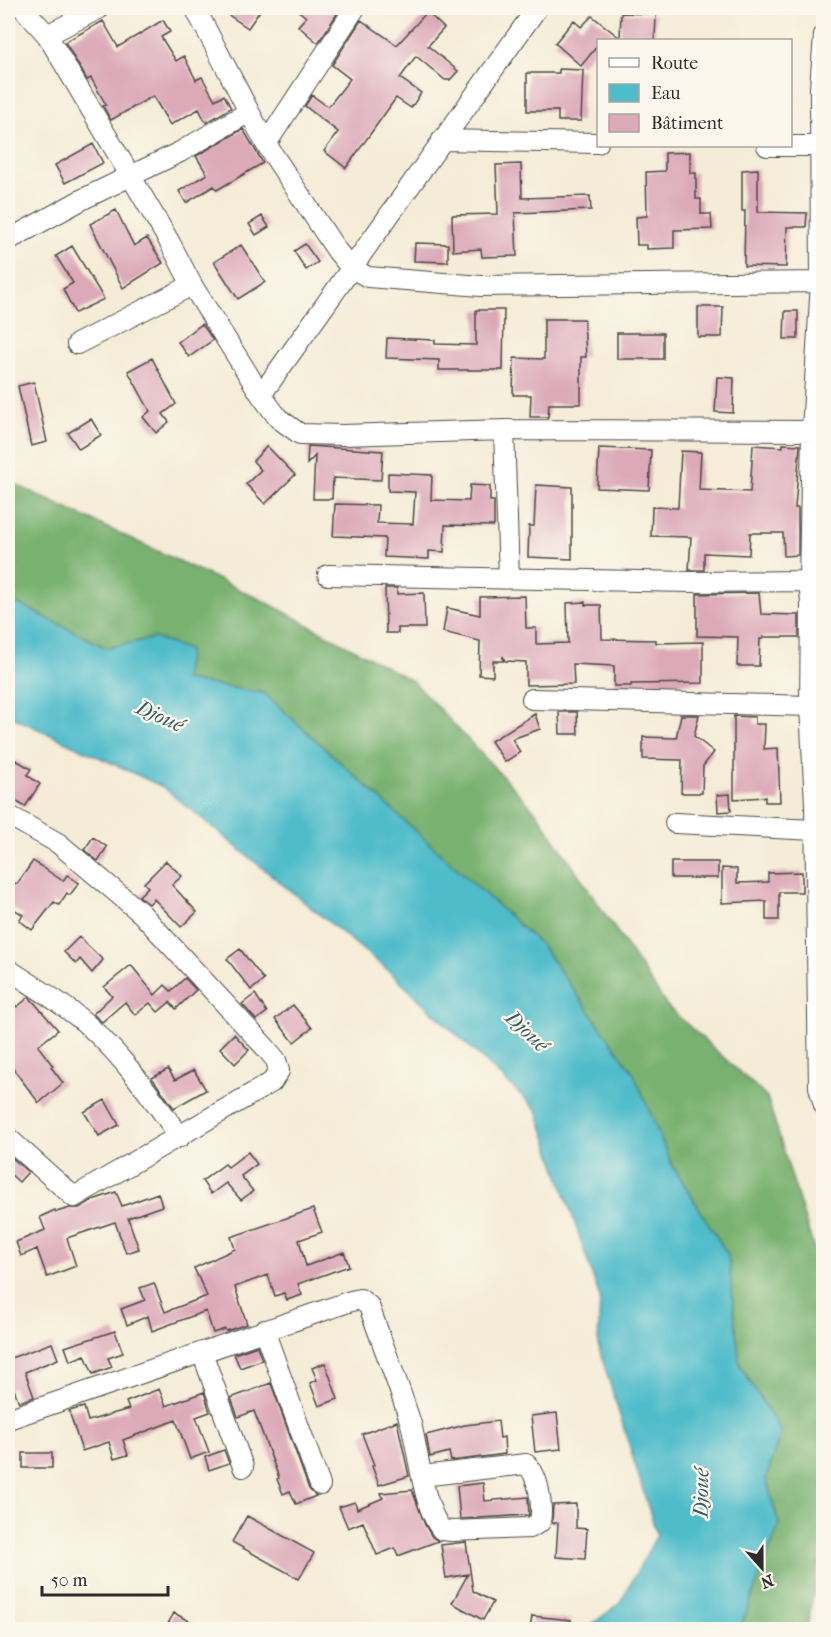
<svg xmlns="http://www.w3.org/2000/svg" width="831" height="1637" viewBox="0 0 831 1637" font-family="'IM FELL French Canon',serif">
	<rect width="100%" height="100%" fill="#fbf7ec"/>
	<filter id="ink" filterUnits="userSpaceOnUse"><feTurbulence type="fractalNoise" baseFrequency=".0167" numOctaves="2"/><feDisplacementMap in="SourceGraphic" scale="12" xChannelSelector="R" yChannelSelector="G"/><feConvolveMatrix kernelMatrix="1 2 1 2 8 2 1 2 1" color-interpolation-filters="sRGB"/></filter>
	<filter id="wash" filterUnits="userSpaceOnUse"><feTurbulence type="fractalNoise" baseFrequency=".008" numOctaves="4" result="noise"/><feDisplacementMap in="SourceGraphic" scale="24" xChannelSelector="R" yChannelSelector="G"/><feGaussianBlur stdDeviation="1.35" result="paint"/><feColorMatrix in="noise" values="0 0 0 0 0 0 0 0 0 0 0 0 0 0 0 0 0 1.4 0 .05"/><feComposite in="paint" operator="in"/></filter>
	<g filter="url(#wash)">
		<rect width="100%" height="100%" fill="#f5ecd7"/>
		<path fill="#78b16f" stroke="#526e4d" stroke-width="1.5" d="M8,481L266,602L413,681L537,813L667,1006L767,1097L823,1278V1537L807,1629H740L779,1525L766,1478L781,1431L740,1366L728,1255L672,1165L633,1072L542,946L264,693L184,680L189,650L155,638L106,648L11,600L8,591Z"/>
		<path fill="#50bcca" stroke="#3e747a" stroke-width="1.5" d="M8,591L11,600L106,648L155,638L189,650L184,680L264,693L542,946L633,1072L672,1165L728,1255L740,1366L781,1431L766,1478L779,1525L740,1629H586L620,1603L657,1535L598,1345L600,1298L537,1110L390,972L163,787L8,715Z"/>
		<g id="blocks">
			<path fill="#dca9b9" d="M218,8H262L248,28Z
				M295,8H341L318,43L298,26L306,17Z
				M427,12L444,28L428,46L458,71L450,80H445L416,56L400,78L421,93L411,108L396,98L346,168L324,151L338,132L305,106L312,95L328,107L350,79L332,65L361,20L397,45Z
				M621,13L656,14L655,40H598V45L581,66L555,43L574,20L581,27L592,16L620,38Z
				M163,20L170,32L161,37L176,61L184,56L196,80L202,77L215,100L224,95L231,108L206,123L199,109L170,125L153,96L111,120L103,106L106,105L91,78L87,80L65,42L103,21L118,47Z
				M559,69L583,70L581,121H558V111H527V73H559Z
				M243,129L263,163L217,190L214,186L186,203L179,191L207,174L196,156Z
				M93,144L103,163L65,183L55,165Z
				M690,152V173H696V199H701V214H711L712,229L674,230V248L647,249V245H637L636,217L647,216L646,172L665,171V153Z
				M521,164L522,198L590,196L591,210L515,213L517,256L482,257L481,249L453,251L452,215L498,214L496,165Z
				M758,169V212L807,213L806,227H787L786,267L744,266L745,211H742V170Z
				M116,210L134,246L147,238L163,263L123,288L90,224Z
				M262,216L269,227L256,235L249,224Z
				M415,243L448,244V262L414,261Z
				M305,244L318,262L306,270L294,251Z
				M241,245L265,282L238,299L214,262Z
				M72,246L104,299L75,313L63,289L73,283L56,256Z
				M698,307H723L722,337H698Z
				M476,310H504L503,370H439V360L386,358L387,338L435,340V344L476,345Z
				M785,311H798V339H784Z
				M544,319H584L586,357H581V404H549L548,417H530L531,395H513L514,358L544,359Z
				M202,324L213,340L189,357L178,342Z
				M617,333H663V359H617Z
				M152,358L176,404L163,414L169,422L156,433L143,417L150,411L128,371Z
				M717,377L734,378L733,413L715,412Z
				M34,382L47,442L31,446L18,386Z
				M91,419L101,435L79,449L68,433Z
				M783,444L800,445L795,508H798V555L784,556L783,533H750L749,555L704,553V570H689L691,537L651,536L652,507L678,508L681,451L701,452L699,490L750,492L753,445L783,447Z
				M267,446L295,475L265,504L246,484L261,470L253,461Z
				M308,446L383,451L381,480L333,478L332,499H313L315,456L307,464Z
				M599,448L651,450L649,490L597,488Z
				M388,473L432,475L431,500L469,501L470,485L490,486V501H494V526L445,525L444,552L429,551V559L384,557L385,538L333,536L335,504L378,505L377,523L413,524L415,492L388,491Z
				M536,485L572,487V559L528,557L529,526H534Z
				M385,588H397V594L424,593L425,628H398V633H386Z
				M759,593L761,614L799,615V637H763V639H760L759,666H737L738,637L697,636V594Z
				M525,596L526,628H536V644L568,643L567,603L585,602V605H601L602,639L656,640V643L703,642V683L631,684V686H614V666L573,664L574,684L526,685V662L505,661L503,656V661H493V676L479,675L480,641L443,632L447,608L480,615V597Z
				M559,712H577L578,734H560Z
				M535,714L540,729L512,739L520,752L505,762L491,741Z
				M681,715H699L694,736L714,752L703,766L702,793H681L682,760L643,759V737L676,738Z
				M734,716L755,717V724H765L764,749L778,748L780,802H765V797L734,799Z
				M16,760L31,769L27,775L40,784L25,807L8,796V773Z
				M730,794L731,811L718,812L717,795Z
				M93,837L107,847L98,861L84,850Z
				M33,861L63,881L67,875L79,883L70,895L67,893L59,905L54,902L32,930L19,920L23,915L8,905V893L15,883L17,884Z
				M166,861L182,876L172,885L197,912L181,927L154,899L149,904L139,896L148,887L144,883Z
				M671,862H718V878H671Z
				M722,868L737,869V883L768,882V873L802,872V892H779V920H766V901L722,903Z
				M79,937L103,960L92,973L80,959L76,964L64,952Z
				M240,949L264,980L251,990L227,959Z
				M131,965L155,995L165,985L171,991L185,978L196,990L176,1009L170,1002L158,1012L150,1003L135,1015L125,1002L102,1022L93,1014L112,996L104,987Z
				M255,994L267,1012L256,1020L242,1004Z
				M8,997L17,1007L29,997L31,999L58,1030L38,1046L53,1066L51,1067L63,1083L39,1103L8,1062Z
				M293,1005L312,1028L294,1042L275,1019Z
				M234,1034L249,1050L235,1064L220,1048Z
				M168,1069L175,1080L194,1070L206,1090L174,1108L152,1078Z
				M105,1100L119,1125L99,1136L84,1112Z
				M248,1152L257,1164L241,1176L253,1191L241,1200L226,1183L211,1194L202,1181L225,1164L228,1167Z
				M8,1154L28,1172L19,1182L8,1172Z
				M116,1192L122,1206L158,1193L162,1206L128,1218L139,1249L126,1253L115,1222L67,1238L76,1266L47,1277L37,1249L21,1256L16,1242L45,1230L40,1217L55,1210L56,1212L70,1208H79L93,1200Z
				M313,1209L322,1232L299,1240L306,1266L344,1252L349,1266L298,1284L302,1295L287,1300L284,1293L275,1296L268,1275L235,1287L247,1324L226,1331L225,1329L213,1333L206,1311L152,1331L148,1316L127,1325L121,1309L145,1300L140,1288L154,1283L165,1312L207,1296L194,1268L235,1249L231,1237Z
				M115,1331L123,1353L108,1358L112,1367L93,1374L85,1355L70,1361L65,1347Z
				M52,1343L58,1359L25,1372L34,1397L19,1402L13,1387L8,1389V1359Z
				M257,1346L262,1360L240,1368L234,1354Z
				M325,1363L338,1399L319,1406L310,1383L317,1380L312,1368Z
				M271,1383L309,1489L316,1496L296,1504L290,1491L283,1494L277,1479L279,1478L254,1411L238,1417L231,1398Z
				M159,1389L166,1406L204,1392L210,1412L196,1417L209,1452L190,1459L176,1420L123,1440L128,1455L114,1459L109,1442L82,1451L69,1411L84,1407L88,1421L129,1409L126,1402Z
				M557,1413L561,1449L535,1452L531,1416Z
				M397,1421L409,1476L379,1485L372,1466L374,1465L362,1434Z
				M498,1421L500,1438L504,1437L505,1454L451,1461L449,1452L430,1457L426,1435L465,1425Z
				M224,1450L229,1463L209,1470L205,1457Z
				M23,1453H52V1468H23Z
				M483,1483L485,1501L528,1497L529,1515L460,1519L457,1486Z
				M412,1490L425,1525L432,1537L438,1541L398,1556L395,1548L377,1555L363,1522L348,1528L339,1507L355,1502L357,1509L383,1498L381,1493Z
				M576,1504V1528L587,1529L585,1559L556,1557L558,1523H552L553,1505Z
				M247,1516L314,1553L299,1579L232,1542Z
				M466,1542L473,1591L493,1602L483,1620L452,1603L468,1574L446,1578L441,1545Z
				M174,1613L204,1629H165Z
				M532,1616L571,1620V1629H530Z"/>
		</g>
	</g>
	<g filter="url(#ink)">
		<use href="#blocks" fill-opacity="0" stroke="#494845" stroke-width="1.5"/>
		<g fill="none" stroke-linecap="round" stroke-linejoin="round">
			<g stroke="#494845" stroke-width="22">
				<path id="street" d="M23,8L47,35L169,241L192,285L261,395L278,418L300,434L343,435L504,430L824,431
					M195,8L266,144L337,251L351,268L368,277L481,286L821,282
					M47,35L100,8
					M824,35L820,88L821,282L812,430L809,581L811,603L810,706L815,804L819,1087L824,1105
					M442,140L598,143
					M266,144L355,8
					M767,146H821
					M10,239L83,199L180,152L249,112
					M77,344L192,285
					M261,395L537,8
					M504,430L509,578
					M328,575L690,582L809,581
					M532,699L810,706
					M8,815L58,843L141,913L265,1047L276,1060L279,1071L272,1082L74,1197L8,1138
					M675,823L814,830
					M8,969C36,988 66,1005 91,1028C126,1060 153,1099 180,1137
					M264,1330L320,1485
					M202,1352L243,1467
					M8,1419L351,1301L360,1299L369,1306C383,1346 399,1385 411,1424C419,1454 423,1508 442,1530L452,1531L530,1528L540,1522C543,1506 539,1475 526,1464L422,1476"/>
			</g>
			<use href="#street" stroke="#fff" stroke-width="20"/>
		</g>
	</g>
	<g text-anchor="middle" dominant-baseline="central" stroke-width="5" stroke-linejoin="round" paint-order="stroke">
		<g font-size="21" font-style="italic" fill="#385e63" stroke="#fbf7ec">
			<text transform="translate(160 716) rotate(24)">Djoué</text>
			<text transform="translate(527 1031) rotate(43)">Djoué</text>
			<text transform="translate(701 1493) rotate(-89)">Djoué</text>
		</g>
	</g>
	<rect width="831" height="1637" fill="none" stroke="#fbf7ec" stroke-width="30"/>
	<rect x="597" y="39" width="195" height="108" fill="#fbf7ec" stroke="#a8a59f" stroke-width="1.5"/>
	<rect x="609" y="58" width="30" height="9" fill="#ffffff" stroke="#a8a59f" stroke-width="1.5"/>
	<text x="651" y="69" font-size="18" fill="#2b2b2b">Route</text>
	<rect x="609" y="84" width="30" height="18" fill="#50bcca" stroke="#a8a59f" stroke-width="1.5"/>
	<text x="651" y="99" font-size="18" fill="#2b2b2b">Eau</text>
	<rect x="609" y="114" width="30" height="18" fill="#dca9b9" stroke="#a8a59f" stroke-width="1.5"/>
	<text x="651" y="129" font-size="18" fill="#2b2b2b">Bâtiment</text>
	<g transform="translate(762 1568) rotate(159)" stroke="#fbf7ec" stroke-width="4.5" paint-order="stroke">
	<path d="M0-4.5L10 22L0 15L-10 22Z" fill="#2b2b2b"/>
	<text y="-9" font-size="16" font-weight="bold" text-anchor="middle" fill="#2b2b2b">N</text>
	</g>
	<path d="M42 1586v9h126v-9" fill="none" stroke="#2b2b2b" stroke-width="3"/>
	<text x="51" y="1586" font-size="18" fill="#2b2b2b" stroke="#fbf7ec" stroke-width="4.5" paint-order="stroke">50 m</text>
</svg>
